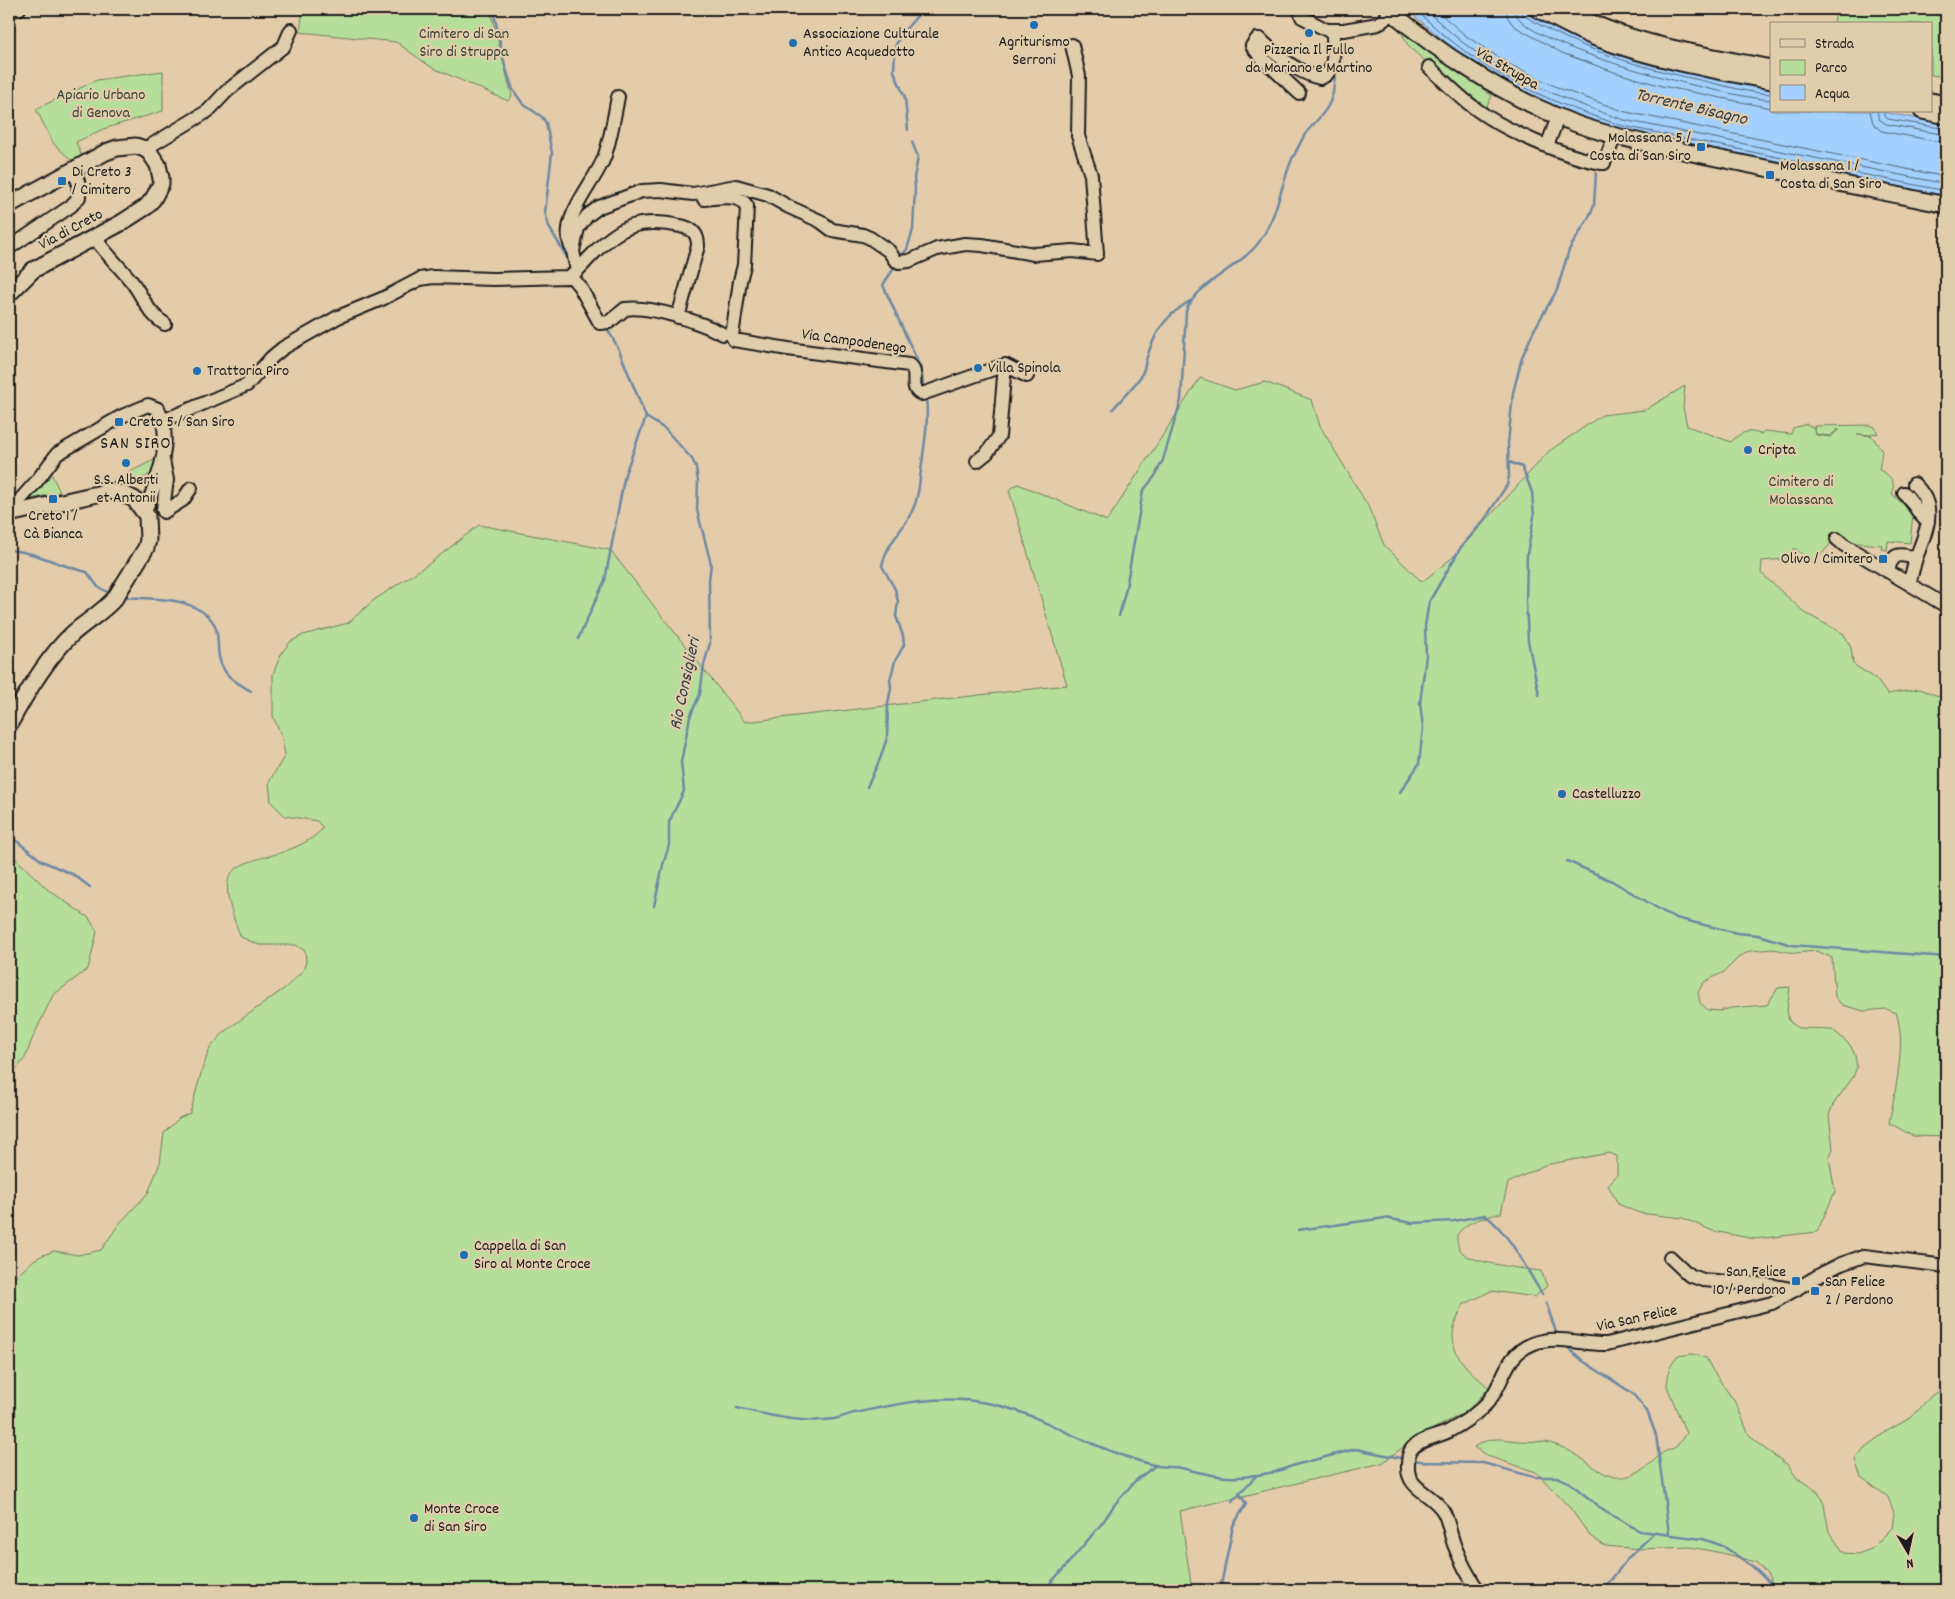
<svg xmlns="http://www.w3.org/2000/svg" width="1955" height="1599" viewBox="0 0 1955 1599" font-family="Dekko,sans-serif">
	<rect width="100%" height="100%" fill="#e4ccaa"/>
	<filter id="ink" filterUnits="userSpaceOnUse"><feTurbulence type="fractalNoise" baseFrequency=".02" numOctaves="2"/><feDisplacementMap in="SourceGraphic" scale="10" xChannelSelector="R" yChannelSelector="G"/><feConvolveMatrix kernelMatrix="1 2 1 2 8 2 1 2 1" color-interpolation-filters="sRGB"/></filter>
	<g filter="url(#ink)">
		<path fill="#b6de9b" stroke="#697d5c" d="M303,9H490L512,96L508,101L431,67L396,42L300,32Z
			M1836,9H1946V77L1931,75V24H1834Z
			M1400,29L1442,57L1492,96L1483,113L1408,46Z
			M163,71V111L103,129L76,142L82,157L71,160L53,143L36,109L97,80Z
			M1200,378L1235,390L1265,382L1312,400L1320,426L1368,506L1384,545L1422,582L1453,557L1549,451L1602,415L1645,410L1685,386L1683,407L1687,426L1731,442C1742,431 1747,430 1761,434L1764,431L1791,434L1793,428L1807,424L1813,428L1816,435L1831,437L1838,430L1840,431L1838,429L1830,436L1816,434L1814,426L1869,425L1875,427L1878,434L1872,433L1871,435L1857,434L1872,436L1882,451L1879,470C1891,475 1896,482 1892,494L1913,513L1910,543L1888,541L1887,550L1881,549L1882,545L1833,541L1820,556L1812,562L1794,548L1785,559L1762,561L1761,573L1805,613L1844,634L1851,648L1853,664L1876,679L1887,694L1920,689L1946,699V1137L1913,1136L1889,1123C1895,1091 1907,1042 1896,1013L1886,1009L1864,1011L1842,1005L1835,997L1832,958L1817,951L1795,953L1773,949L1750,951L1740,956L1724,972L1704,982L1698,992L1700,1003L1708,1010L1720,1011L1731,1008L1767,1005L1778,988L1790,987L1787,1010L1789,1021L1798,1028L1832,1029L1850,1045L1855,1055L1857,1067L1853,1077L1833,1105L1829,1115L1833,1149L1829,1158L1835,1192L1817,1232L1755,1239L1713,1231L1683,1218L1639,1213L1618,1204L1608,1185L1617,1175V1156L1609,1153L1545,1165L1508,1183L1501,1213C1484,1218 1467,1220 1457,1235C1457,1242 1457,1248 1463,1253C1472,1263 1525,1269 1541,1271L1547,1286L1535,1297L1491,1291L1463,1305C1459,1314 1453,1326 1453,1335C1452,1359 1473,1373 1489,1388L1466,1412L1415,1438L1382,1463L1180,1511L1192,1590H9V1283L34,1260L43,1255L54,1251L78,1255L101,1250L119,1224L148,1193L160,1163L164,1133L179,1118L190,1113L202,1070L210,1048L225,1031L285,988L303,971L306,962L305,951L296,945H259L241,937C235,923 221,888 231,874C238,862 267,857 280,853C295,848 313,840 323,828L317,821L285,816L271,802L269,782L285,755L281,735L273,716V674L281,654L290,642L303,635L348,623L374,600L430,563L479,525L610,550L745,722L1067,685L1009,490L1018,484L1107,521Z
			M156,459L155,472L127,486L122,476Z
			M50,471L60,492L27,500Z
			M9,852L47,889L89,918L97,932L88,969L53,995L33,1037L25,1058L9,1079Z
			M1692,1354L1706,1358L1713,1371L1737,1405L1748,1433L1757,1443L1789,1466L1796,1477L1818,1492L1824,1504L1829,1532L1844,1553L1858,1554L1871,1549L1892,1528L1894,1513L1888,1497L1861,1477L1855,1460L1864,1448L1887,1431L1912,1417L1932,1395L1946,1388V1590H1776L1767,1574L1756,1562L1722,1553L1690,1547L1640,1549L1605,1546L1590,1536L1571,1509L1536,1472L1487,1456L1474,1447C1491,1436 1498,1439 1518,1441C1530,1442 1544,1440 1556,1445C1601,1461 1609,1503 1660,1455C1665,1450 1672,1450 1677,1446C1680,1442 1683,1437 1686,1433L1667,1386L1669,1369L1677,1356Z"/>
		<path fill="#a3d0fe" stroke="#6d88a4" d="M1406,9H1522L1568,35L1620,54L1667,68L1771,89V111H1878L1946,124V196L1621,131C1579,116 1536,101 1497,79C1464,60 1436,33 1406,9Z"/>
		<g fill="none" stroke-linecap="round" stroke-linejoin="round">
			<path stroke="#526476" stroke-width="1" d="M1414,9C1429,21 1442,35 1458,46C1506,84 1565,107 1623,126L1946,191
				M1424,9C1437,19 1448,31 1462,42C1510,78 1567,101 1624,120L1946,184
				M1435,9L1466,36L1507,63L1561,89L1626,112L1946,177
				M1506,9L1508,18L1514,26L1562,53L1614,72L1662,86L1771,108
				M1514,9C1516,47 1734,98 1771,100
				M1520,9L1523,15C1580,50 1639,67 1704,81C1726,86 1749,93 1771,94
				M1870,111L1873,123L1881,131L1946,143
				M1877,111L1879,119L1886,124L1946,135
				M1884,111V116L1888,119L1946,129"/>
			<path stroke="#6d88a4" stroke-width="2.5" d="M493,9L505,66L513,90L523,104L542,117L546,123L552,153L545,212L549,227L569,261
				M908,130L905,98L894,71L895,48L899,37L923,9
				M901,257L907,249L913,230L915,188L914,178L918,157L912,142
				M896,265L883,285L921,369L924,390
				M607,328L619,350L646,417L665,429L692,459L696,467L698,482L697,510L711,564L709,580L710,643L704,665L700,694L690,717L681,762L684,791L669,822V845L663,865L654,906
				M1113,409C1122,398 1133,388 1141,376C1145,370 1145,361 1148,354C1157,328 1167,315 1190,301
				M1509,462L1522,467L1532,492L1534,517L1527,554L1526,602L1528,641L1539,695
				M9,550C37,552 59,566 87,572L98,587L110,593
				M124,597C147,599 176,597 196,608C230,625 210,647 224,670C230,680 241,685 251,691
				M1119,616L1126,588L1143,491L1155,476L1163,460L1181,400L1186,311C1197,283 1236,269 1255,247C1276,223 1280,188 1292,159C1296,152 1300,143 1304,136C1311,125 1322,117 1328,106C1334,95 1334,85 1335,73
				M578,639L605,580L625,474L646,417
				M867,787L880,759L887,738L888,704L891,688L890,680L895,661L904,645L903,636L896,616L898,602L895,589L882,566C886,543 905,529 913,509C919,497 919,483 921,471C924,446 929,422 926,398
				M1400,792L1419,764L1423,728L1420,703L1426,656L1425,626L1429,602L1461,547L1485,519L1507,485L1509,477L1508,443L1513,393L1522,357L1534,330L1557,290L1569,250L1589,217L1594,205L1596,173
				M9,835L42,861L74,875L90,887
				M1567,861L1612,881L1664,912L1676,918L1737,933L1758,935L1792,945L1946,957
				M1298,1230L1385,1218L1412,1223L1454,1221L1485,1215C1511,1235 1525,1267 1542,1294
				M1546,1303L1557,1335
				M1565,1345L1583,1361L1632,1393L1647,1411L1656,1435L1669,1533
				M737,1408C768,1415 801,1424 834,1419C843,1417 851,1413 860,1412C904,1402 942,1395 987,1403C1021,1409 1049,1424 1079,1438C1104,1449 1131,1460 1158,1466C1165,1467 1173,1467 1181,1468C1206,1474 1229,1481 1255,1475
				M1413,1460L1427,1462L1483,1463L1534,1477H1557L1570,1483L1604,1511L1640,1531L1703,1539L1723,1546L1752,1566L1777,1590
				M1232,1501L1257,1475L1275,1472L1295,1465L1356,1449L1405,1459
				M1044,1590L1066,1566L1103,1522L1115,1504L1135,1481L1156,1465
				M1220,1590L1233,1526L1246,1504L1239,1492
				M1598,1590L1611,1580L1628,1558L1655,1532"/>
			<g stroke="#1c1c1c" stroke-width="16">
				<path id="minor" d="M1300,9L1302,17L1327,30H1344L1378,24L1393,13
					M9,10L19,9
					M1429,67C1443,80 1456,94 1472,106C1501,129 1565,157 1602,163H1604L1615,136
					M1299,93L1260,56L1252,46L1257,39H1260C1276,55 1298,73 1320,78C1339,72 1332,44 1333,30
					M1547,146L1558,117
					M145,149L208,111L227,91L284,46L291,30
					M704,199C718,198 739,193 747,206L744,265L740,281L732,336L734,340L788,349L909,365C921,373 907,389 922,394L1005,365L1027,376
					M95,238C106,254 120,267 132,282C144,298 148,314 165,324
					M571,247C559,218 594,184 604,158C611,138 614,117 618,97
					M9,248L71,206L79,197L78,181L72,170
					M577,271L573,251L578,228L587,216L599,207L642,191L661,190L693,194L736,186L768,195L789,207L820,221L832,230L863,235L870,238L889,251L895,260L899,262L909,261L937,249L965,244L982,245L1034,254L1073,251L1097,254L1091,175L1078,136L1079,76L1072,45
					M571,276L580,287L600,323L609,322L625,309C650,305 700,322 723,334
					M162,418L167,419L247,385L271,358L283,348L338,317L384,298L420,279L433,277L493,279L568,277C577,273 584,263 591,256C618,227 639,217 680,226C692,228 698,233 698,246L678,317
					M163,460L167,480L163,509L164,512L183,500L191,488
					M977,461L987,453L999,436L1005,365
					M1914,484C1939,507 1926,531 1916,558
					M1904,493C1914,502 1918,516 1928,522
					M9,512L36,482L57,454L122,416L148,405L158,409C175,441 156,481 145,512
					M1837,539L1844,545L1946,606
					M1887,571C1894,553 1897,553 1916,558L1909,584
					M1670,1257L1689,1275L1703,1280L1768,1285L1796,1290
					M1478,1590C1469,1577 1461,1562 1455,1547C1450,1535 1449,1521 1443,1511C1432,1493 1406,1489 1408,1465C1408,1460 1409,1453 1411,1450C1419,1438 1440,1437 1451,1430C1462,1424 1473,1416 1482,1408C1505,1388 1501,1357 1532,1344C1555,1334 1583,1345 1607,1344L1772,1303L1825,1272L1841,1264L1864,1256L1946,1266"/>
			</g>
			<g stroke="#1c1c1c" stroke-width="19">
				<path id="major" d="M1388,9C1437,51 1499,92 1559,117C1591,131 1625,138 1658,146L1946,205
					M1537,9C1556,19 1575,30 1596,38C1652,59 1712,70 1771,81
					M1564,9C1623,43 1705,55 1771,68
					M1931,101L1946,104
					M1922,111L1946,116
					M9,205L106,152L117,148L136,146L145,149L150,153L158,165L161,178V184L153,199L146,207L121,223L33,270L9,294
					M9,514L110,491L123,494L134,499L147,516L148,540L146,548L115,598C102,613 85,622 71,635C46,659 25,695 9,725"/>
			</g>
			<use href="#minor" stroke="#e0cdab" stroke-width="12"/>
			<use href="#major" stroke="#e0cdab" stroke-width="15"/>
		</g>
	</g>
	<g fill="#1f6fb2" stroke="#e0cdab" stroke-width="2">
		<circle cx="1034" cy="25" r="5"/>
		<circle cx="1309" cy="33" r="5"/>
		<circle cx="793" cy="43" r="5"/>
		<rect x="1696" y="142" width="10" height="10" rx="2.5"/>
		<rect x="1765" y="170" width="10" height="10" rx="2.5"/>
		<rect x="57" y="176" width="10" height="10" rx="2.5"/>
		<circle cx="978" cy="368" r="5"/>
		<circle cx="197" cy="371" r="5"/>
		<rect x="114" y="417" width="10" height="10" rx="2.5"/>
		<circle cx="1748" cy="450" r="5"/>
		<circle cx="126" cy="463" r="5"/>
		<rect x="48" y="494" width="10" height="10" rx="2.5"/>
		<rect x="1878" y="554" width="10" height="10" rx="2.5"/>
		<circle cx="1562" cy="794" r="5"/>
		<circle cx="464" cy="1255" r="5"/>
		<rect x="1791" y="1276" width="10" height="10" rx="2.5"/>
		<rect x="1810" y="1286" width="10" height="10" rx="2.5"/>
		<circle cx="414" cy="1518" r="5"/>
	</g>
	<g text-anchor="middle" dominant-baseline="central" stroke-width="4.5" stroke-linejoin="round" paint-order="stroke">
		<g font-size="16" fill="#3b4335" stroke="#e0cdab">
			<text x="464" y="34">Cimitero di San<tspan x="464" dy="18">Siro di Struppa</tspan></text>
			<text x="101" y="95">Apiario Urbano<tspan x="101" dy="18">di Genova</tspan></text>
			<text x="1801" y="482">Cimitero di<tspan x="1801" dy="18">Molassana</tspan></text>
		</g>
		<g font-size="16" fill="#1c1c1c" stroke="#e0cdab" text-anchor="start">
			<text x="803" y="34">Associazione Culturale<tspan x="803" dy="18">Antico Acquedotto</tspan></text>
			<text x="1034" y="42" text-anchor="middle">Agriturismo<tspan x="1034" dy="18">Serroni</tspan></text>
			<text x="1309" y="50" text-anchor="middle">Pizzeria Il Fullo<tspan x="1309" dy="18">da Mariano e Martino</tspan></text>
			<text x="1691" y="138" text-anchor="end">Molassana 5 /<tspan x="1691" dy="18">Costa di San Siro</tspan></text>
			<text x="1780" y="166">Molassana 1 /<tspan x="1780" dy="18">Costa di San Siro</tspan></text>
			<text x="72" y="172">Di Creto 3<tspan x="72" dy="18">/ Cimitero</tspan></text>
			<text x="988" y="368">Villa Spinola</text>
			<text x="207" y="371">Trattoria Piro</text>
			<text x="129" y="422">Creto 5 / San Siro</text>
			<text x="1758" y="450">Cripta</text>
			<text x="126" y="480" text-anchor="middle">S.S. Alberti<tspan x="126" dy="18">et Antonii</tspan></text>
			<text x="53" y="516" text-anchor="middle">Creto 1 /<tspan x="53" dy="18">Cà Bianca</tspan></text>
			<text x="1873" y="559" text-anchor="end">Olivo / Cimitero</text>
			<text x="1572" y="794">Castelluzzo</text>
			<text x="474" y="1246">Cappella di San<tspan x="474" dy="18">Siro al Monte Croce</tspan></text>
			<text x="1786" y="1272" text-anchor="end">San Felice<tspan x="1786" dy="18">10 / Perdono</tspan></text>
			<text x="1825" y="1282">San Felice<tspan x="1825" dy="18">2 / Perdono</tspan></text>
			<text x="424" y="1509">Monte Croce<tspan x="424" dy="18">di San Siro</tspan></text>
		</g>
		<g font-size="16" fill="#1c1c1c" stroke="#e0cdab">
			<text transform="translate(1507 69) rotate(30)">Via Struppa</text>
			<text transform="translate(71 230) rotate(-28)">Via di Creto</text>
			<text transform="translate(854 342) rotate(8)">Via Campodenego</text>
			<text transform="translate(1637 1319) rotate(-12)">Via San Felice</text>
		</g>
		<g font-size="18" font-style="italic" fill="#374049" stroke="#e0cdab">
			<text transform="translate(1691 108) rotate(13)">Torrente Bisagno</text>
			<text transform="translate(686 684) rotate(-78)">Rio Consiglieri</text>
		</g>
		<g font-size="18" letter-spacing="1" fill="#1c1c1c" stroke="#e0cdab">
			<text x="136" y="444">SAN SIRO</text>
		</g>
	</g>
	<rect width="1955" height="1599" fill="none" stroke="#e0cdab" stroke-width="30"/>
	<rect x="15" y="15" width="1925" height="1569" fill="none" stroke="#1c1c1c" stroke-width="2" filter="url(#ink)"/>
	<rect x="1770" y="22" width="162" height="90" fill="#e0cdab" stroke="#928672"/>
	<rect x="1780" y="39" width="25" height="8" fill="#e0cdab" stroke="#928672"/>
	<text x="1815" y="48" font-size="15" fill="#1c1c1c">Strada</text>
	<rect x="1780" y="60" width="25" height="15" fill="#b6de9b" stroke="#928672"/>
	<text x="1815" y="72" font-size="15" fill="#1c1c1c">Parco</text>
	<rect x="1780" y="85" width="25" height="15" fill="#a3d0fe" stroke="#928672"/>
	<text x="1815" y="98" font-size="15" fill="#1c1c1c">Acqua</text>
	<g transform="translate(1908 1552) rotate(171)" stroke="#e0cdab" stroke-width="4" paint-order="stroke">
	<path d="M0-4L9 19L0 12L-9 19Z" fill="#1c1c1c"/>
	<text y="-8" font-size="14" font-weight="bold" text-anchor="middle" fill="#1c1c1c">N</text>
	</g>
</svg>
